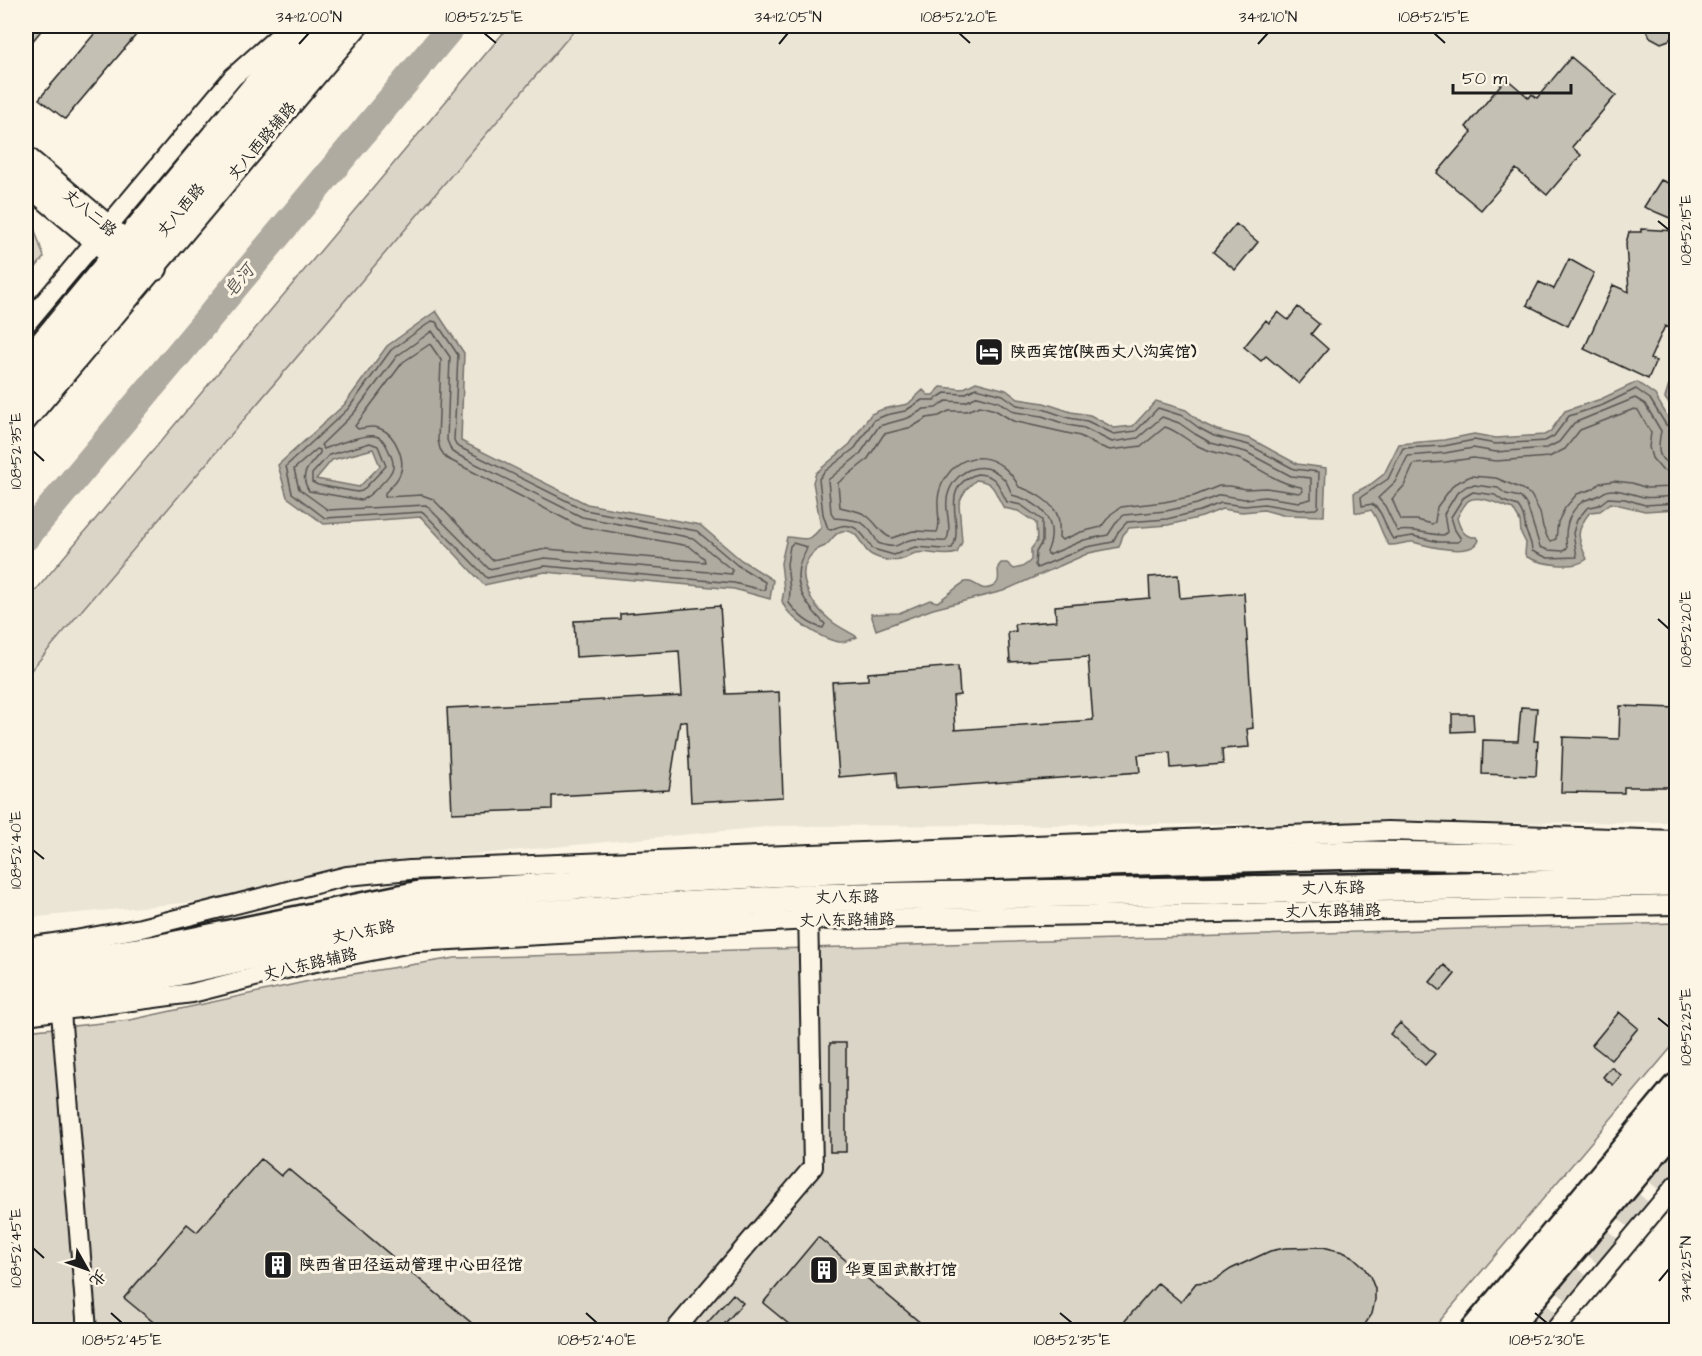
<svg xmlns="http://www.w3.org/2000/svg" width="1702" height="1356" viewBox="0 0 1702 1356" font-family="'Architects Daughter','LXGW WenKai TC',sans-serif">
	<rect width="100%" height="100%" fill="#fcf5e5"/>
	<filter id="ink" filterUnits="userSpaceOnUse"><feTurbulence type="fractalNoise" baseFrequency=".0167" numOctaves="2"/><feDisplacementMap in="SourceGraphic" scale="12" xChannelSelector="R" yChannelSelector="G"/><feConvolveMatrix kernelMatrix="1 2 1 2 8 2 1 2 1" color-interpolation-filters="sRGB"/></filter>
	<g filter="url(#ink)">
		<path fill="#ebe5d6" d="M578,26H1676V822L777,826L417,860L215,900L26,918V676Z"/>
		<path fill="#dbd5c8" stroke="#7c7872" stroke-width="1.5" d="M509,26H578L26,676V602Z
			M26,218L33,225L44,257L26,280Z
			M1676,923V1042L1432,1330H26V1031L130,1020L314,980L455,958Z"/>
		<path fill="#b0aba1" stroke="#75726c" stroke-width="1.5" fill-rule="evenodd" d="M436,311L464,353L461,441L587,504L700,525L741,560L773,580L770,599L734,589L545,572L484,585L421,517L324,524L287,497L278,465L344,405L387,346ZM373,449L380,466L359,487L316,479L332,460Z
			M1676,359V410L1673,409L1665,398L1675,365L1674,361Z
			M976,382L1006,390L1018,399L1044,403L1071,412L1090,415L1114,428L1133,426L1156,401L1186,410L1202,423L1217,430L1251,439L1297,464L1326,468L1324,516L1282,515L1264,510L1242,512L1222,509L1202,517L1168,525L1129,528L1123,535L1119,547L1089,553L1003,591L933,609L876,630L871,614L899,613L930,600L937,602C943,599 960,584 965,582C976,579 978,593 992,587C1001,583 998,575 998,567L1001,563H1007L1014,569L1022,567L1028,563L1031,560V549L1037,541L1036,523L1018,511L1004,508C994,494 997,482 976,480C968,487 962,493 959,504L962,542L957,553C942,558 929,550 916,553C914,553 909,556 908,557C896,563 884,561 872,555C861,550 860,528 842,531C834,533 831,542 825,546C821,548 816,549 813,553C792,573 811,605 830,620C838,627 848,631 857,637C852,639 844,643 839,642C821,639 788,619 782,601L784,590L781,563L787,537C803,538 809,544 821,527L813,482L816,473L850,444L871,414L883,409L908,404L923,390L928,395H933L941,387L962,389Z
			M1637,382L1655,395L1670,421L1676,419V435L1671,446L1676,453V509L1645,511L1611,503L1600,511L1590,512C1575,531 1577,538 1587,559C1574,570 1541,564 1527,557L1525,554L1526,543L1521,533L1520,521L1513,509C1503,506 1478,493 1468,501C1463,506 1460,512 1457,518C1460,529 1464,538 1477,537L1479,540C1473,558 1427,546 1413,542C1406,541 1397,546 1389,545C1381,535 1379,519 1371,510L1360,513L1355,512L1354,493L1371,484L1384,474L1399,444L1444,440L1474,434L1496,438L1544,435L1550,432L1565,411L1601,399Z"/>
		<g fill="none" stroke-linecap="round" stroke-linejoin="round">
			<path stroke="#575551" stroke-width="1.5" d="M432,321L436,322L458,355L454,440L457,446L585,510L697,531L737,565L765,582V589L762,590L734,583L545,566L487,578L423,512L325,518L292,493L286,466L348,409L391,350Z
				M432,331L450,357L447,440L452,452L582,517L693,538L732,570V574L545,558L489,569L426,505L328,510L299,489L294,469L317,449L320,450V453C309,467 298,473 309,491L361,500C369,497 392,476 393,467C394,460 390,454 388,449C385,443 382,437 375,436C364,434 334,445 324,449L321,445L354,413L397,356Z
				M430,344L441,360L438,440L440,449L446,458L579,526L689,546L704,558L705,562L546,549L492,560L433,499L422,495L385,497V493C390,487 397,482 400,474C406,460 395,434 381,429C373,425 366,428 358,429L355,426L403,362Z
				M976,388L1003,395L1017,405L1043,409L1069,418L1087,421L1114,434L1136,431L1158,408L1183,416L1199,428L1214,436L1249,445L1294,469L1319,472L1318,507L1316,509L1299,510L1264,504L1245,506L1221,503L1200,511L1167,519L1127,522L1118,532L1113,542L1087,547L1037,568L1035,565L1036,552L1042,542V520L1021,505L1007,502C998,487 999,475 977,474C936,488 966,526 952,548L943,549L915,547L894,555L873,549C862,532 853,518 831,530L828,529L823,514L819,479L824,472L855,448L874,420L886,415L905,411L922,400H934L945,393L964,394Z
				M978,396L999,402L1015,412L1042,416L1068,425L1084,428L1112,442L1138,438L1162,417L1179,423L1195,434L1211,443L1246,452L1291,476L1311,478V499L1299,502L1265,497L1245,499L1220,495L1197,504L1166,511L1124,515L1118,520L1108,535L1084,540L1049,555L1047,552C1060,522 1041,502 1012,495C1010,490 1008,483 1004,479C986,458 958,468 949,491C942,508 954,527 946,541C936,542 926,539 916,539C897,540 902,552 878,543C865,518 857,520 834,518L831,512L828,480L860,454L879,426L908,418L924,409L936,408L946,401L965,402Z
				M980,406L995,410L1013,421L1080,436L1094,444L1110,450L1142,446L1165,427C1178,431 1186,440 1198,446C1213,454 1231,454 1246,462C1265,472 1280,484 1301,487L1303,491L1299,493L1266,488L1246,489L1230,486H1219L1194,496L1164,502L1121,507L1111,514L1101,527L1081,532L1062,540L1059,537C1059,531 1060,524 1058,517C1054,503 1033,491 1019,487C1002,453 963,445 943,482C932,502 943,521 937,532L913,531L892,538C881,535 877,523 867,516C859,510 849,510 840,507L838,483L867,460L884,434L912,427L927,418L939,416L949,411H966Z
				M1676,425L1671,427L1666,425L1650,399L1636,389L1603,405L1569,416L1554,436L1545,441L1496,444L1474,440L1444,446L1403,448L1388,479L1361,497L1362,506L1372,504C1384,511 1385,529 1393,539L1413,536L1439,542H1458L1461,539L1455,530L1451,517L1463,498L1473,492L1495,495L1503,501L1518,506C1525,515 1524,521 1526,531C1529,540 1532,541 1532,551L1548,558L1577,557L1573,533L1577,520L1587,508L1599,505L1608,498L1625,499L1645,505L1676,503
				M370,443L378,446L386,466L362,491L357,492L318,485L312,482V474L329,455Z
				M1676,465C1655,463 1658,446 1661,431L1645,404L1635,398L1574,423L1559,442L1547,448L1496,452L1473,448L1445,453L1408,456L1395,482L1378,498L1385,506L1397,531C1417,528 1425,535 1444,535L1447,532L1444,514L1457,493L1467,486L1474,485L1498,488L1506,494L1520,497L1527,505L1540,547L1548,550L1563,551L1567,548C1564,531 1567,513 1582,502C1586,499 1591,499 1595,497C1602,495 1604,490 1612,490C1623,490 1633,495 1644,497C1655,499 1666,496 1676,496
				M1676,474L1662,470L1652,458L1649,447L1651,433L1638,410L1634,409L1580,430L1565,449L1549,457L1496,461L1473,458L1446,462L1414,464L1404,486L1392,499L1401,520H1417L1432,524L1435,522L1437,507L1454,484L1471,476L1496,478L1522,489L1531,495L1540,512L1543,527L1548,539L1551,541L1556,539L1558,522L1565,508L1577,494L1593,489L1600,483L1614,481L1632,483L1647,488L1676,487
				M793,543L807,547C806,552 803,556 801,560C791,586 807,606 825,624L823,628C809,625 797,614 789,603L790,590L787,564L790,546Z"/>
			<path stroke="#b0aba1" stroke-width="28" d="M26,537L452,26"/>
		</g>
		<path fill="#c4c0b3" stroke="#1c1c1c" stroke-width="1.5" d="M26,26H45L26,49Z
			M101,26H125L136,35L65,119L39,99Z
			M1645,26H1677V31L1669,40L1661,43L1650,37Z
			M1571,57L1616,95L1572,147L1581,155L1547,195L1516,169L1481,210L1437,173L1472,132L1466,127L1506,78L1529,98L1532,94L1537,98Z
			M1661,180L1677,187V221L1644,207Z
			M1236,224L1258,242L1235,270L1213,252Z
			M1641,229L1677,231V331L1665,326L1650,359L1656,361L1648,379L1584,349L1613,285L1629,292L1626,243L1629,232H1641Z
			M1569,259L1594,273L1568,326L1527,305L1539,282L1554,289Z
			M1298,307L1319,324L1311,334L1328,349L1299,384L1266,356L1261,361L1244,347L1266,320L1269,323L1278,312L1288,320Z
			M1178,575L1180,598L1244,593L1253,728L1247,729L1249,747L1222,749L1223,764L1171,768L1170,752L1138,755L1140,772L897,790L896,772L839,777L832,682L868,680V673L958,666L960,695L953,696L955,730L1093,720L1088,657L1010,662L1008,632L1016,631L1015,624L1056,621L1055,606L1150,598L1149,577Z
			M720,606L726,694L779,692L783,797L691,802L687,722L680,721L669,790L552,796V809L452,813L447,708L682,696L679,651L576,657L574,621L620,619V614Z
			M1620,706L1677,708V787H1624V793L1561,792L1563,737L1619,739Z
			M1521,707L1537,708L1534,741H1538L1536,776L1482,774L1483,740L1518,741Z
			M1452,714H1473L1474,731L1452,732Z
			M1444,965L1455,974L1441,991L1430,982Z
			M1619,1012L1638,1028L1611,1060L1592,1045Z
			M1400,1023L1435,1054L1425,1065L1390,1034Z
			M830,1043H846V1152H830Z
			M1611,1067L1621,1075L1613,1085L1603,1077Z
			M261,1159L281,1176L288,1169L480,1330H163L124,1298L187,1224L197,1232Z
			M818,1237L929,1330H796L763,1303Z
			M1323,1247L1343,1252L1353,1257L1362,1265L1370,1276L1375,1289V1300L1372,1314L1361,1330H1117L1158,1283L1181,1302L1196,1283L1213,1281L1231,1269L1270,1251L1285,1248Z
			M733,1294L743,1303L719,1330H701Z"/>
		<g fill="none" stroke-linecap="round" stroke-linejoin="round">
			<path stroke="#dad4c7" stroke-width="32" stroke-dasharray="32 16" stroke-linecap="butt" d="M1527,1330L1676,1152"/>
			<g stroke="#1c1c1c" stroke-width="22">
				<path id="street" d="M26,324L233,77L290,26
					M26,422L359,26
					M26,947L75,940L141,928L347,876L410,870L1388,831L1676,840
					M60,1000L87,1330
					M26,1015L192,993L306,964L416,942L810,920L1676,905
					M675,1330L813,1167L808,909
					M1555,1330L1676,1185"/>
			</g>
			<g stroke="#1c1c1c" stroke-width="28">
				<path id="secondary" d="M26,159L155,268
					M26,181L125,264
					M26,363L260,80L315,26
					M26,395L336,26"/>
			</g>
			<g stroke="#1c1c1c" stroke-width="32">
				<path id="primary" d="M26,968L157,949L420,895L804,871L1275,857L1364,855L1676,859
					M26,995L157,976L361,931L421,922L807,898L1676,882
					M1475,1330L1676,1088
					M1505,1330L1676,1125"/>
			</g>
			<use href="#street" stroke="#fcf5e5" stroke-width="18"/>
			<use href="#secondary" stroke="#fcf5e5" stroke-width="24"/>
			<use href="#primary" stroke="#fcf5e5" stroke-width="27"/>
		</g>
	</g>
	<path fill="none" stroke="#1c1c1c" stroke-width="2" d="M484,33L496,43M959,33L970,43M1434,33L1445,43M299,44L309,33M779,44L788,33M1258,44L1268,33M1658,221L1669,230M33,451L44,461M1658,619L1669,629M33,850L44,859M1658,1018L1669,1027M33,1248L44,1258M1659,1281L1669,1269M111,1313L122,1323M586,1313L597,1323M1060,1313L1072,1323M1535,1313L1547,1323"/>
	<defs>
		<g id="hotel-square" transform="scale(1.5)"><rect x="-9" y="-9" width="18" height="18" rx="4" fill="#1c1c1c" stroke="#fcf5e5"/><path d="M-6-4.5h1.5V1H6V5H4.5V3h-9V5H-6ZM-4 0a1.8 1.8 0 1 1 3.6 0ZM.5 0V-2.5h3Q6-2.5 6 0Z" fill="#fff"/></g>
		<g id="building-square" transform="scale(1.5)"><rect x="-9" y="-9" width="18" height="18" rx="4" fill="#1c1c1c" stroke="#fcf5e5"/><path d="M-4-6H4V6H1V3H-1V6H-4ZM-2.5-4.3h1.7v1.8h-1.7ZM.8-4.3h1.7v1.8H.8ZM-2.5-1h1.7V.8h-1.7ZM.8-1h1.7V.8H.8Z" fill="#fff"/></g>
	</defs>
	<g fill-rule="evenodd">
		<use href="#hotel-square" x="989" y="352"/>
		<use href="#building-square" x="278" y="1265"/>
		<use href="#building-square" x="824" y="1270"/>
	</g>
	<g text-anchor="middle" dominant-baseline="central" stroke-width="6" stroke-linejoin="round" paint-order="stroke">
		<g font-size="16" fill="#1c1c1c" stroke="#fcf5e5">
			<text transform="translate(262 141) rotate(-50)">丈八西路辅路</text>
			<text transform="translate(181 210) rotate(-50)">丈八西路</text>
			<text transform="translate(90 213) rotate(40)">丈八二路</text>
			<text transform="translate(1333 888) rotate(-1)">丈八东路</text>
			<text transform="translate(847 897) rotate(-1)">丈八东路</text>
			<text transform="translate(1333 911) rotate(-1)">丈八东路辅路</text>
			<text transform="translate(847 920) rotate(-1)">丈八东路辅路</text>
			<text transform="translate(363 932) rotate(-11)">丈八东路</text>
			<text transform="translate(310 964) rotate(-13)">丈八东路辅路</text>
		</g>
		<g font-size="16" font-weight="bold" fill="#1c1c1c" stroke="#fcf5e5" text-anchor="start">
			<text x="1010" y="352">陕西宾馆(陕西丈八沟宾馆)</text>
			<text x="299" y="1265">陕西省田径运动管理中心田径馆</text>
			<text x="845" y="1270">华夏国武散打馆</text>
		</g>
		<g font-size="18" font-style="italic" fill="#575551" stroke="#fcf5e5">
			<text transform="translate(239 281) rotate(-50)">皂河</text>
		</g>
	</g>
	<rect width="1702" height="1356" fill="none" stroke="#fcf5e5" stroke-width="66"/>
	<g transform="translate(87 1269) rotate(130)" stroke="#fcf5e5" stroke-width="4.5" paint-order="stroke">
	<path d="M0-4.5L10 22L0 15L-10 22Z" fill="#1c1c1c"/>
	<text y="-9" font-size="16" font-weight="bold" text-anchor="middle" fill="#1c1c1c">北</text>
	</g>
	<path d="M1453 84v9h118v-9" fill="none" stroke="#1c1c1c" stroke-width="3"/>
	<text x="1462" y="84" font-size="18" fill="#1c1c1c" stroke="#fcf5e5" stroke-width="4.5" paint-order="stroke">50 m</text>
	<rect x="33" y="33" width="1636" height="1290" fill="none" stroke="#1c1c1c" stroke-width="2"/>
	<g font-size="15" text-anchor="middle" fill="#1c1c1c">
		<text x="309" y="22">34°12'00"N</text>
		<text x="484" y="22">108°52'25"E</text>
		<text x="788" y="22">34°12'05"N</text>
		<text x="959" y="22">108°52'20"E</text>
		<text x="1268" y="22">34°12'10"N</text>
		<text x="1434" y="22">108°52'15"E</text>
		<text transform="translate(1686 230) rotate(-90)" y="5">108°52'15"E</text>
		<text transform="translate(16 451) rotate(-90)" y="5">108°52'35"E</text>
		<text transform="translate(1686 629) rotate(-90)" y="5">108°52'20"E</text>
		<text transform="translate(16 850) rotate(-90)" y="5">108°52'40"E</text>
		<text transform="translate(1686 1027) rotate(-90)" y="5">108°52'25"E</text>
		<text transform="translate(16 1248) rotate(-90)" y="5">108°52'45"E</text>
		<text transform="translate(1686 1269) rotate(-90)" y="5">34°12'25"N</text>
		<text x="122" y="1345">108°52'45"E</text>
		<text x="597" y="1345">108°52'40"E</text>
		<text x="1072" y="1345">108°52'35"E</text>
		<text x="1547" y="1345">108°52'30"E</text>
	</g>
</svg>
